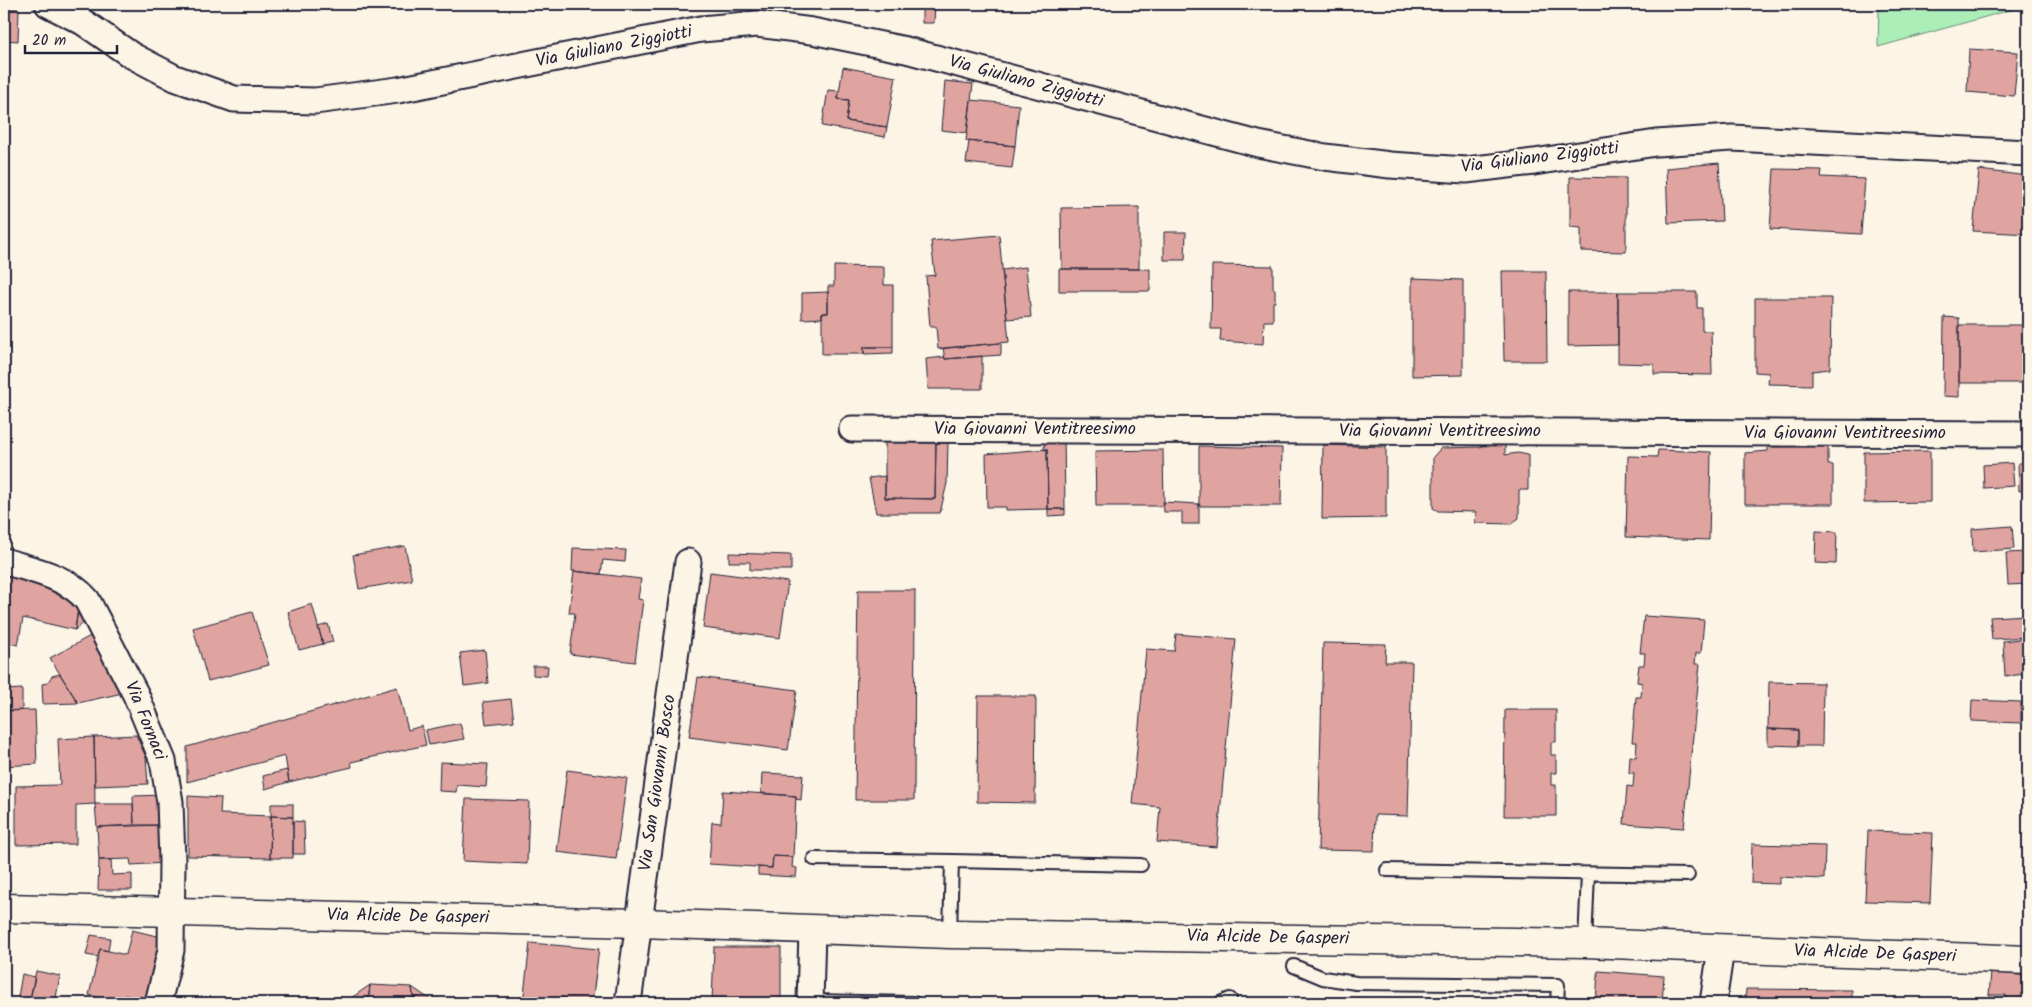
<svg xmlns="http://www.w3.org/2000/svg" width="2032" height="1007" viewBox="0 0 2032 1007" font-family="Kalam,sans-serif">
	<rect width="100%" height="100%" fill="#fcf5e5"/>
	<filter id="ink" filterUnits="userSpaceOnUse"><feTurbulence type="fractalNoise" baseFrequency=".02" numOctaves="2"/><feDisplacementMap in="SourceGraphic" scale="10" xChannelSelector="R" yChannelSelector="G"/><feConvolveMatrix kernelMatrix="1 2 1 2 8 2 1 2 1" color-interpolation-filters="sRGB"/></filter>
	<g filter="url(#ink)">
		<path fill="#aceeb7" stroke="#678879" d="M1879,4H2028V5L1878,47Z"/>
		<path fill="#dfa49f" stroke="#22223b" d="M922,4H935L934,23H922Z
			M4,8L19,9L18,41L4,40Z
			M1969,49L2018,52L2014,96L1967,92Z
			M843,67L896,77L887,127L846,121L849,100L838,99Z
			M945,81L973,84L967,133L941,130Z
			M828,90L839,91L838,99L849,100L846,121L887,127L885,137L822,126Z
			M971,100L1019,105L1015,146L966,141Z
			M969,141L1015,146L1012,168L966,163Z
			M1719,163L1722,221L1668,223L1666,168Z
			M1774,169L1822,170L1821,177L1865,179L1861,234L1770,229Z
			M1979,170L2028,176V234L1973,231Z
			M1570,177L1626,178V252L1581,251V228L1570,227Z
			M1139,207V269H1062L1061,208Z
			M1164,232H1186L1185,260H1164Z
			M999,235L1009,342L938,349L936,327H930L926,276L935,275L931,241Z
			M1212,265L1273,266V289H1275V302H1273V321H1264L1263,344L1220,341L1221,329H1211Z
			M834,266L884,267V285H893V347H864V354H822V313H828V286H834Z
			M1026,267L1031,317L1007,319L1002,270Z
			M1059,269H1150V291H1059Z
			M1502,271H1546L1547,361H1504Z
			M1412,278L1463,280V375L1412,376Z
			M828,292V313H822V318L802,319V293Z
			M1568,292H1618V345L1568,346Z
			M1618,292H1697V308H1702V331H1711L1712,375L1654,374V364L1618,363Z
			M1755,298H1831L1830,369L1812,371V385L1768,384L1769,373L1755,372Z
			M1944,317L1959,318V397L1943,396Z
			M1959,325H2028V383H1959Z
			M1001,343V355L945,359L943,348Z
			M864,347H893V353L864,354Z
			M982,356V389H928L926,359L944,357L945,359Z
			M1064,432L1065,509H1048L1047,449L1044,450L1045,433Z
			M885,442H936L935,499L885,498Z
			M936,442H948L947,483L940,513H876L869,478L885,476V498L935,499Z
			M1481,442L1505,443V455L1518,453L1528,455V490H1519V518L1511,524L1475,523L1476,512L1438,511L1433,508V457L1441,448L1481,447Z
			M1323,445L1386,447V518L1322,519Z
			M1199,446L1282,448L1281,506H1199Z
			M1828,446V465H1833V504H1745V453L1768,451V447Z
			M1047,449L1048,509L1006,510V507H987L986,454Z
			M1163,450L1164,506H1096L1095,451Z
			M1658,450L1711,452L1709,540L1626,537L1628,456L1657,457Z
			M1930,451V502L1864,503V452Z
			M2012,463L2014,486L1984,488L1983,465Z
			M2018,463H2028V490L2019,491Z
			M1163,502L1199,504V524H1182V512H1164Z
			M1048,509H1065V515L1048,516Z
			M2012,526L2014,549L1973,552L1972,529Z
			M1816,531L1837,532L1836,564L1815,563Z
			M405,546L412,580L359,589L353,555Z
			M573,548L626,550L625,562L603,560L601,574L572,571Z
			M2028,552V584L2008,585L2006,553Z
			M729,553L791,555V570H750V562H729Z
			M574,571L641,579L638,599L643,600L635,662L570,654L575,613H569Z
			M710,572L788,582L780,638L703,628Z
			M19,575L80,595L75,630L23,618L18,645L4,642V577Z
			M858,590H915L914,800H855Z
			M80,595L87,620L75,630Z
			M312,604L323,644L299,650L288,612Z
			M252,612L269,665L208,681L193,628Z
			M2028,615V637L1992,639L1990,617Z
			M1644,616L1704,620L1701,653H1696L1695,664H1700L1684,828L1624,824L1627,786L1633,787L1634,773H1629L1630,756L1636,757L1637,742H1632L1636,697H1641L1642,683L1637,682L1639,665H1644L1645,653H1640Z
			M328,624L333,642L323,644L318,627Z
			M94,634L127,692L78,703L50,658Z
			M1176,634L1236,639L1217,847L1157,842L1160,807L1132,804L1146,649L1174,651Z
			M2028,638V674L2005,676L2003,641Z
			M1323,643L1386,644L1385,662H1412L1408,816L1375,815L1374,851L1318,850Z
			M485,650L488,683L464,686L460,653Z
			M533,666H548L547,676L533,675Z
			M60,674L78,703L43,704L42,684L47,683L52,676Z
			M698,677L797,690L788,750L689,737Z
			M1769,682L1823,683L1822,746H1798V730L1768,729Z
			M397,687L408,730L422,726L426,745L351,762L352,767L289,782L285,756L187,782V747Z
			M22,689V710L4,711V690Z
			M978,696H1036L1035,803L977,802Z
			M511,699L514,721L486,724L483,702Z
			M1972,700L2021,702V723L1971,721Z
			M35,710L37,764L4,766V711Z
			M1505,710H1556V742H1551V755H1556V773H1551V785H1556V816H1504Z
			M460,723L464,739L429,745L426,730Z
			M1768,729L1798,730V746L1768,745Z
			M136,735L146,757L148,784L95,786L94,737Z
			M94,737L95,804L76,805V844L16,845V786L60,785L58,739Z
			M440,762L488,764L486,787L457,785L456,792L439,791Z
			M287,770L289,782L265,789L263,776Z
			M567,770L627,778L616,859L557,852Z
			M762,773L803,775L801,800L796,799V796L761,793Z
			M723,791L796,796L793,857L773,856L772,868L709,864L712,822L721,823Z
			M163,795L164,825H134L133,796Z
			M188,796L221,798L220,814L271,816L270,858L188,856Z
			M466,799L529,801L527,864L463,861Z
			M95,804H133L134,825L97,827Z
			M271,804H293V817L271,816Z
			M271,816L293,817V858H270Z
			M293,821L304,822L305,854H293Z
			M164,825L165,863L131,865L130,859L99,860L97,827Z
			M1868,831L1933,833L1930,903L1865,901Z
			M1752,844L1825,846L1824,879L1779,877V884L1751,883Z
			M773,856L793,857L792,867L797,868L796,877L758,875V867L772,868Z
			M99,860H111L112,875L132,874V890H98Z
			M132,930L165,938L150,1002L125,995L123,1003H122L89,995L100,949L126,955Z
			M91,935L110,938L108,951L100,949L98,957L86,955Z
			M530,943L599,949L592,1003H523Z
			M714,947H781V1003H712Z
			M36,971L60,976L55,1003H29Z
			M1598,971L1664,976L1662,1003H1596Z
			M1991,972L2028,976V1003H2005L2006,995H1989Z
			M22,974L35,977L30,1000L18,997Z
			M370,985L368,1003H344Z
			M370,985L412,987L414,1003H368Z
			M412,987L435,1003H414Z
			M1746,989L1852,990V1003H1745Z"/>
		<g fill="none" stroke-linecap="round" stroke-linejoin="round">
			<g stroke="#22223b" stroke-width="16">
				<path id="lane" d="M814,859L952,861L950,934
					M952,861L1141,865
					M1387,870L1688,875
					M1585,943L1588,874
					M1294,966L1323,978L1356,983L1558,985L1557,1003
					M811,1001L914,1003
					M1220,1003L1230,999"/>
			</g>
			<g stroke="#22223b" stroke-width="29">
				<path id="street" d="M48,4L83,22L131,55L175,78L234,99L315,101L398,90L701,29L757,24L812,31L906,50L1258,144L1325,157L1390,165L1466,170L1534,162L1656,143L1732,138L2028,153
					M852,429L2028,434
					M4,561C32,570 67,576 87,600L136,695L163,761L170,802L172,860L171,950L158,1003
					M628,1003L688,562
					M810,1003L812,930
					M1713,1003L1721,949"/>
			</g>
			<g stroke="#22223b" stroke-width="31">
				<path id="secondary" d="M4,908L640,923L950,934L1585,943L2028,960"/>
			</g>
			<use href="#lane" stroke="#fcf5e5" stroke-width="12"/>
			<use href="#street" stroke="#fcf5e5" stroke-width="25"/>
			<use href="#secondary" stroke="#fcf5e5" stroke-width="28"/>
		</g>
	</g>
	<g text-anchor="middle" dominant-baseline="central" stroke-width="4" stroke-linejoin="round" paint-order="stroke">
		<g font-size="18" fill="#22223b" stroke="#fcf5e5">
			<text transform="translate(614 47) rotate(-11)">Via Giuliano Ziggiotti</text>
			<text transform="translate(1026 82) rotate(15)">Via Giuliano Ziggiotti</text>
			<text transform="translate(1540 158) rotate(-7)">Via Giuliano Ziggiotti</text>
			<text x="1035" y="429">Via Giovanni Ventitreesimo</text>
			<text x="1440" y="431">Via Giovanni Ventitreesimo</text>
			<text x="1845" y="433">Via Giovanni Ventitreesimo</text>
			<text transform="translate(145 721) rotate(68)">Via Fornaci</text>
			<text transform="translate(658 783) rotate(-82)">Via San Giovanni Bosco</text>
			<text transform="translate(408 917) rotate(1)">Via Alcide De Gasperi</text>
			<text transform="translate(1268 938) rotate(1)">Via Alcide De Gasperi</text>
			<text transform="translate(1875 954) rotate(2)">Via Alcide De Gasperi</text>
		</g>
	</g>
	<rect width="2032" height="1007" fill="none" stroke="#fcf5e5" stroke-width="20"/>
	<rect x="10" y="10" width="2012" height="987" fill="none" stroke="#22223b" stroke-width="2" filter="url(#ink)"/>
	<path d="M25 45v8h92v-8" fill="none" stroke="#22223b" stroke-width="2.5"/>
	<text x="32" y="45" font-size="15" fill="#22223b" stroke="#fcf5e5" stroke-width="4" paint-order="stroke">20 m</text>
</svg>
